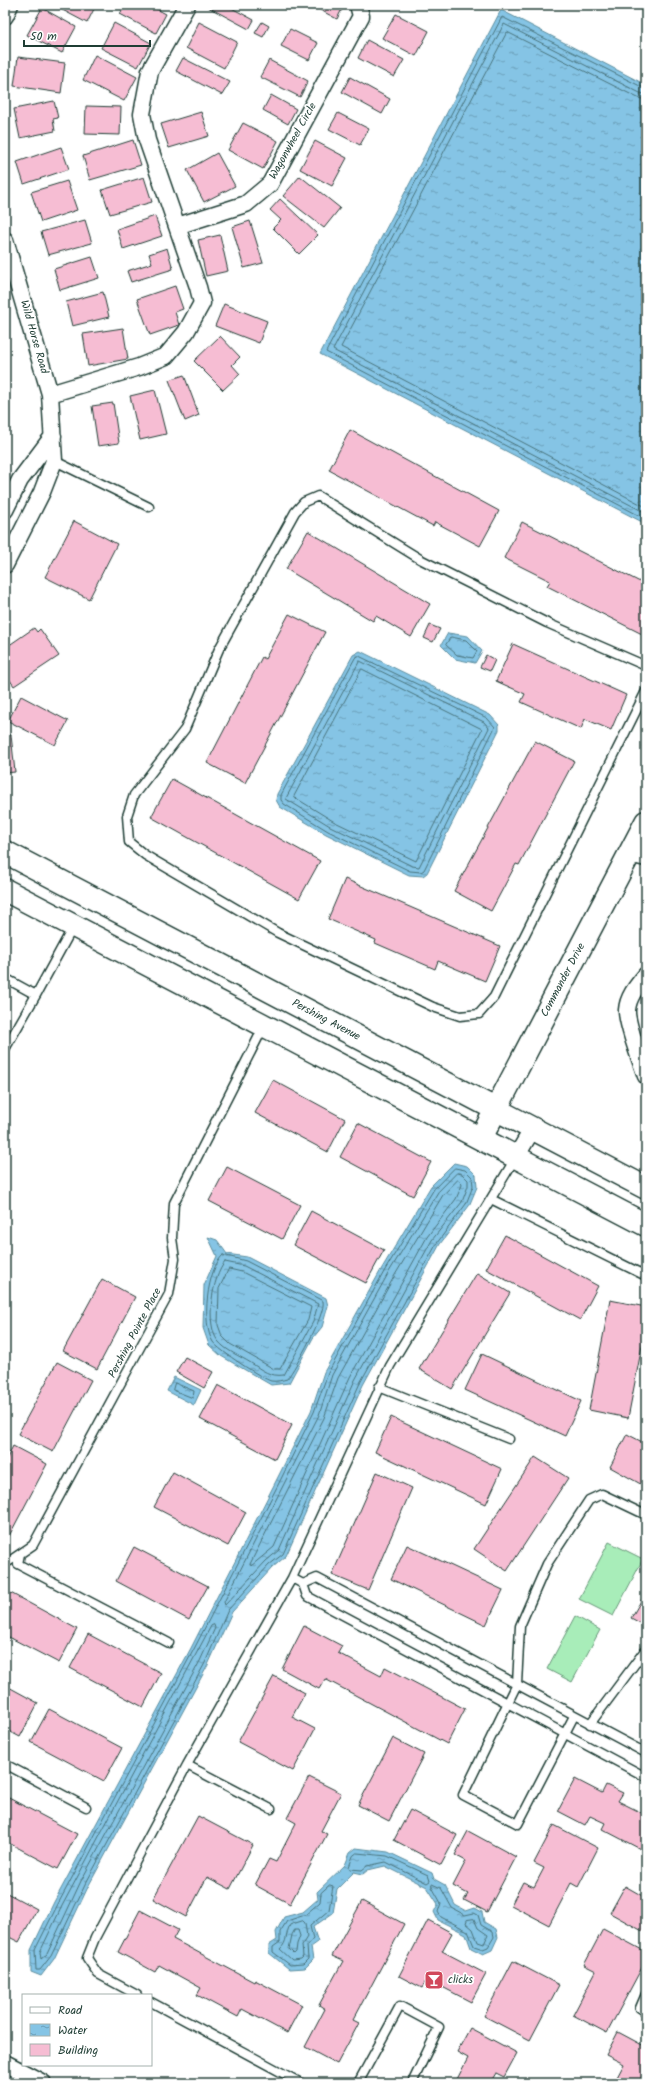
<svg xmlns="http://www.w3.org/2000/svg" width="651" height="2088" viewBox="0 0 651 2088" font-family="Kalam,sans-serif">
	<defs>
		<pattern id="water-ripples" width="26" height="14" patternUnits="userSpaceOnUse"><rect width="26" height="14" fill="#85c4e5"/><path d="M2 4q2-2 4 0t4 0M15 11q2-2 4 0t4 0" fill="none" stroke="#6ca0ba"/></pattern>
	</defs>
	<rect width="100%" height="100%" fill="#fff"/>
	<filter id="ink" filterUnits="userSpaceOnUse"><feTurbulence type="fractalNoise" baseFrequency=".025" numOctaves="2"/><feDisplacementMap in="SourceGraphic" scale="8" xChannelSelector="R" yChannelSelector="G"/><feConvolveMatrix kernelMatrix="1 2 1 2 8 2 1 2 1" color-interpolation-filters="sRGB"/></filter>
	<g filter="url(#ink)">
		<path fill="#a8edb9" stroke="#649576" d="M609,1542L643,1559L613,1616L579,1599Z
			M575,1616L600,1630L572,1682L547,1669Z"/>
		<path fill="url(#water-ripples)" stroke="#5c8e9e" d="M501,10L646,85V524L320,354Z
			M448,633L468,636L482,651L475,663L455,659L441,645Z
			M360,651L490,715L499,725V730L427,873L423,876L409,875L326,834L280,807L276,800L277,794L353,655Z
			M454,1163L467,1166L476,1175L477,1187L469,1206L440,1244L363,1385L286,1556L272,1568L232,1612L208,1665L89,1885L54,1959L41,1976L31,1972V1950L54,1902L191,1648L276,1481L311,1411L324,1372L382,1268L431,1186Z
			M208,1237L217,1240L227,1254L247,1257L326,1298L328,1306L322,1327L313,1338L289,1383L271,1385L221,1356L209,1345L203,1328L204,1285L217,1256Z
			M174,1377L201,1390L194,1405L167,1391Z
			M356,1848L388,1852L432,1873L434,1879L445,1885L455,1905L466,1911L475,1908L482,1912L484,1922L496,1929L498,1937L492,1950L483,1954L471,1948L466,1934L438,1920L434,1912L438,1904L427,1887L385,1866L368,1870L363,1874L354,1872L337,1889L333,1913L313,1927L318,1942L311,1947L313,1960L305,1968L289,1969L269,1953V1945L277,1940L276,1932L284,1917L303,1912L318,1899L317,1892L345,1865L350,1853Z"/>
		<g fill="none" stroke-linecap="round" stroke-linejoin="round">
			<path stroke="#48737b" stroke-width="1" d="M646,89L502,17L326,352L646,519
				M646,94L640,93L504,24L333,350L646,513
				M646,100L638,98L507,32L341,347L646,507
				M451,637L466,640L477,651L473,658L457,655L446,645Z
				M359,656L487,718L495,727L424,870L421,872L410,871L328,831L284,804L281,800V795L355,658Z
				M360,661L484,722L489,728L419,867L412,866L330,826L286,799Z
				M362,669L482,729L416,861L333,821L294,797Z
				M455,1168L465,1170L472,1177L473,1186L466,1204L437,1243L360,1383L283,1554L269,1565L228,1610L205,1663L86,1883L51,1956L40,1970H36L35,1950L58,1904L194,1649L279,1483L314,1412L328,1373L385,1270L434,1189Z
				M457,1173L462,1174L468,1180V1186L462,1202L432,1240L355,1380L279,1550L266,1561L225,1605L224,1602L319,1415L332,1375L389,1272L438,1192Z
				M458,1180L461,1182L462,1185L456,1199L427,1237L350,1377L274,1547L251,1566L250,1564L324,1418L338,1378L395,1275L443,1195Z
				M223,1255L246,1261L323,1301C326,1314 296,1367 287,1379C283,1380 276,1382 271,1381C263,1379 218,1350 213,1342C201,1324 207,1269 223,1255Z
				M225,1262L244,1266L318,1304L313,1322L284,1375C270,1377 262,1370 251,1363C240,1356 226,1351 218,1341C205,1325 212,1277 225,1262Z
				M229,1269L242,1272L311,1307L308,1320L280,1369H274L230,1344L222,1336L218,1325L219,1289Z
				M175,1383L194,1391L193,1398L173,1390Z
				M214,1625L215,1628L200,1661L81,1881L47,1954L41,1959L40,1952L62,1906L211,1626Z
				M357,1853L387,1856L428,1875L430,1881L427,1883L386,1862L367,1866L362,1870L350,1869L349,1867L353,1856Z
				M432,1884L441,1888L452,1908L465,1915L474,1913L478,1915L481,1925L493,1932L494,1937L488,1947L483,1949L474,1946L468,1931L441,1917L438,1912L441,1903L432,1887Z
				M330,1885L333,1886L329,1910L310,1926L313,1939L307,1946L308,1959L303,1964L290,1965L273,1952V1947L280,1942V1932L287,1921L305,1915L320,1902L321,1893Z
				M474,1919L478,1928L488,1935L484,1944L478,1942L473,1929L466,1923L467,1920Z
				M303,1921L305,1923L307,1937L302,1945L303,1957L301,1959L292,1960L280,1949C288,1942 285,1934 290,1925Z
				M295,1930H298L300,1936L297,1944L296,1952L294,1954L289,1949L292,1935Z"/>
		</g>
		<path fill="#f6bdd3" stroke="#1f3d34" d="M53,5H96L87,23Z
			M125,5H149L166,14L156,33L120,14Z
			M207,5H226L254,20L249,29L206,6Z
			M311,5H344L337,19Z
			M42,8L76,27L62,53L27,35Z
			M396,14L429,31L416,56L382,38Z
			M199,22L237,42L224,68L186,48Z
			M262,22L269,26L263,37L255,33Z
			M114,23L151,43L138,67L101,48Z
			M290,29L318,43L309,60L281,46Z
			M367,40L404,60L394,77L358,58Z
			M95,55L137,77L124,101L83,80Z
			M18,57L65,63L61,93L14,86Z
			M183,58L230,82L222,95L176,71Z
			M269,60L308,81L300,97L260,77Z
			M350,77L390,99L382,114L342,92Z
			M271,95L296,109L288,124L263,110Z
			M54,101L58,118L53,119L55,131L20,138L14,109Z
			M86,106L121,107L120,135L85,134Z
			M201,112L209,136L169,148L161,124Z
			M338,113L369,129L360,145L329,129Z
			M243,123L278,141L263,169L228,150Z
			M133,140L141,165L90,180L83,156Z
			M315,141L347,158L332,186L300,169Z
			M61,147L69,169L24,184L17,162Z
			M217,153L235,186L204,202L187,170Z
			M300,176L340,208L324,228L283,196Z
			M144,177L152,202L110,214L102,190Z
			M67,181L77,210L41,222L31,192Z
			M280,199L318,235L299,254L273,228L281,220L270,210Z
			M155,216L162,236L123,249L117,229Z
			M85,220L92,243L48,255L41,232Z
			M250,221L263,263L244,268L232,227Z
			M220,235L228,271L206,276L198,240Z
			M167,248L173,269L131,282L127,271L152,263L149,254Z
			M92,257L99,278L60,290L54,269Z
			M175,286L183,309L175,312L179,325L150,335L137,299Z
			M103,292L109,317L72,326L66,302Z
			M224,304L267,321L259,343L215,326Z
			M123,328L128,359L88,366L83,334Z
			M220,336L240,357L232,365L240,374L223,390L194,361Z
			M184,375L199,415L185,421L169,380Z
			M155,390L166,434L140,440L130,396Z
			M113,403L119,443L98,446L92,406Z
			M350,430L499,511L480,546L435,522L433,526L329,470Z
			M74,521L117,544L89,599L45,577Z
			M522,522L646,585V636L547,586L550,581L504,558Z
			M308,531L430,604L411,637L376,616L373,621L286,569Z
			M289,614L325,632L245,783L207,763L262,657L265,659Z
			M430,625L440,629L433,642L424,638Z
			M34,628L37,632L40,629L59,656L14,686L5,673V648Z
			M513,644L626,695L611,730L585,719L581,729L521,702L525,694L496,681Z
			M486,655L495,660L490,671L480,667Z
			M21,696L68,721L55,745L8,721Z
			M5,735H11L15,772L5,773Z
			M535,741L574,761L519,865L516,864L491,911L454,891Z
			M172,779L320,861L299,899L151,817Z
			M345,879L500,946L485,981L438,961L435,969L375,943L376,940L328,919Z
			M273,1080L345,1119L328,1152L255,1113Z
			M358,1123L431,1162L413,1196L340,1157Z
			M227,1167L300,1205L282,1239L209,1201Z
			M311,1211L384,1250L366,1283L293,1245Z
			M505,1235L598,1286L580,1320L486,1269Z
			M477,1273L510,1293L452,1389L419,1369Z
			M102,1279L135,1297L97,1369L63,1351Z
			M610,1300L646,1307V1325L628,1418L589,1410Z
			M482,1354L581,1401L565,1436L465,1390Z
			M185,1357L213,1372L204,1388L176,1372Z
			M57,1362L91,1380L53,1452L18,1434Z
			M218,1385L292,1425L275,1459L200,1419Z
			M391,1417L502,1469L486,1504L375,1452Z
			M627,1434L646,1444V1487L610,1467Z
			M13,1446L47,1464L9,1536L5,1534V1462Z
			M535,1457L568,1478L507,1571L474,1549Z
			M173,1472L246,1512L228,1546L154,1507Z
			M377,1472L412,1488L368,1590L332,1575Z
			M407,1545L503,1590L486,1625L391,1579Z
			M134,1547L208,1586L189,1620L116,1581Z
			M5,1590L77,1629L59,1663L5,1635Z
			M642,1599L646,1601V1618L642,1624L631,1618Z
			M304,1626L342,1646L338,1653L381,1676L385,1667L465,1709L447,1744L325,1679L319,1689L282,1669Z
			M88,1634L161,1673L143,1707L70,1668Z
			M274,1676L305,1693L292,1717L315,1729L293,1771L238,1742Z
			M5,1685L38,1703L20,1737L5,1729Z
			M49,1709L122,1748L104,1781L31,1742Z
			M393,1738L424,1754L389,1821L358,1805Z
			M309,1777L341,1793L321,1831L327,1834L290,1904L255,1885L269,1859L276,1862L296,1823L287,1818Z
			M575,1779L602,1793L606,1785L623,1793L618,1801L646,1815V1852L602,1829L605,1823L590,1816L585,1825L558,1811Z
			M5,1796L77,1834L58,1869L5,1841Z
			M410,1810L457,1835L441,1865L394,1840Z
			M198,1816L253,1845L230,1889L207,1877L186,1917L153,1899Z
			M554,1825L598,1848L578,1887L571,1883L549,1925L511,1905L523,1882L534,1887L544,1868L534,1863Z
			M468,1831L516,1857L487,1912L464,1900L468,1894L453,1886L466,1861L455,1855Z
			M625,1886L646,1898V1933L610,1913Z
			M5,1892L37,1909L19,1942L5,1935Z
			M362,1901L404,1924L353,2020L359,2023L337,2064L305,2047L325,2009L319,2005L343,1961L332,1956Z
			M140,1910L178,1930L173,1939L254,1982L255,1980L302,2005L287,2033L242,2009L238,2017L197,1995L201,1988L159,1965L155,1972L118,1952Z
			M428,1920L452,1933L442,1951L486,1974L471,2002L427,1979L422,1988L399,1976Z
			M603,1929L646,1952V1960L607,2033L573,2015L596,1971L584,1965Z
			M513,1961L559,1985L530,2040L484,2016Z
			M470,2028L517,2053L504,2077L496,2073L490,2083H455L468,2058L457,2052Z
			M618,2032L646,2047V2083H614L624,2064L606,2055Z"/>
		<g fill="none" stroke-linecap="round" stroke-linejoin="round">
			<g stroke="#1f3d34" stroke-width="11">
				<path id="lane" d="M53,460L149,507
					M646,666L547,623L420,559L318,496L304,502L295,512L219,649L185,729L134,795L127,816L129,842L145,855L278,933L433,1007L460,1016L479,1014L494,997L646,691
					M5,978L36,995L73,927
					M5,1049L36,995
					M491,1199L646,1276
					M379,1387L509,1439
					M20,1554L18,1564L169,1643
					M5,1564L33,1545L169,1294L175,1259L172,1238L174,1203L264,1026
					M292,1578L303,1584L307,1596L646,1777
					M303,1584L317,1578L646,1753
					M574,1716L518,1824L463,1795L517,1684L520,1626L547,1564L589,1500L602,1494L646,1515
					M590,1724L646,1649
					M5,1764L86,1807
					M187,1765L271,1809
					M646,1994L640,2008L646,2012
					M137,1995L98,1974L87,1958L95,1938L187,1765L292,1578L390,1366L516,1157
					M151,2002L301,2083
					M358,2083L400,2006L439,2027L412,2083"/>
			</g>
			<g stroke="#1f3d34" stroke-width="19">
				<path id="street" d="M5,16L10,5
					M177,226L246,204L270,184L361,16L358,5
					M5,240L50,394L54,461L42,492L5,565
					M50,394L139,367L166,356L186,332L202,303L198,287L147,140L142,114L150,71L187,5
					M5,510L20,480L53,436
					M629,854L646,858
					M646,975C638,985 628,996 627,1010C626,1023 641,1062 646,1076
					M516,1157L533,1128
					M5,2063L43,2083"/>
			</g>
			<g stroke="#1f3d34" stroke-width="25">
				<path id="secondary" d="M5,852L646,1188
					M5,890L646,1225
					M481,1138L646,822"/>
			</g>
			<use href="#lane" stroke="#fff" stroke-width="8"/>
			<use href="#street" stroke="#fff" stroke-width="16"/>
			<use href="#secondary" stroke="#fff" stroke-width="22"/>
		</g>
	</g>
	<defs>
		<g id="bar-square" transform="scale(1)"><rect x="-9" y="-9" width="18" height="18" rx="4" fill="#d1495b" stroke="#fff"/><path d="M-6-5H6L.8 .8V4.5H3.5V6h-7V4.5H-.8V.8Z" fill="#fff"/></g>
	</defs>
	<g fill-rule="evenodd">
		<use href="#bar-square" x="434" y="1980"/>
	</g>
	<g text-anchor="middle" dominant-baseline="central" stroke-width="3.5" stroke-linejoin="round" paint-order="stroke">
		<g font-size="11" fill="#1f3d34" stroke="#fff">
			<text transform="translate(293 141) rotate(-61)">Wagonwheel Circle</text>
			<text transform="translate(34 337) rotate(74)">Wild Horse Road</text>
			<text transform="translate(563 980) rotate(-62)">Commander Drive</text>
			<text transform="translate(326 1020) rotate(28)">Pershing Avenue</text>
			<text transform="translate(135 1333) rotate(-62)">Pershing Pointe Place</text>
		</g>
		<g font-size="11" fill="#1f3d34" stroke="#fff" text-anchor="start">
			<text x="448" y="1980">clicks</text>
		</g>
	</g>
	<rect width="651" height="2088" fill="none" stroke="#fff" stroke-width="20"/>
	<rect x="10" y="10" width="631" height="2068" fill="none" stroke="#1f3d34" stroke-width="1.5" filter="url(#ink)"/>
	<rect x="22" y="1994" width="130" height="72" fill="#ffffff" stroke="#a5b1ae"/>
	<rect x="30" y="2007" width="20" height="6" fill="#ffffff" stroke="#a5b1ae"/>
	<text x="58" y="2014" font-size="12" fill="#1f3d34">Road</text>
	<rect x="30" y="2024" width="20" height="12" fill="url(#water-ripples)" stroke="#a5b1ae"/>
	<text x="58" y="2034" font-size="12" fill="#1f3d34">Water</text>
	<rect x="30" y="2044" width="20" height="12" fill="#f6bdd3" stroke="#a5b1ae"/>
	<text x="58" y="2054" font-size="12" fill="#1f3d34">Building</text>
	<path d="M24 40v6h126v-6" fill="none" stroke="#1f3d34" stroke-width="2"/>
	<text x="30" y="40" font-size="12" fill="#1f3d34" stroke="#ffffff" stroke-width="3" paint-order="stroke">50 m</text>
</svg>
